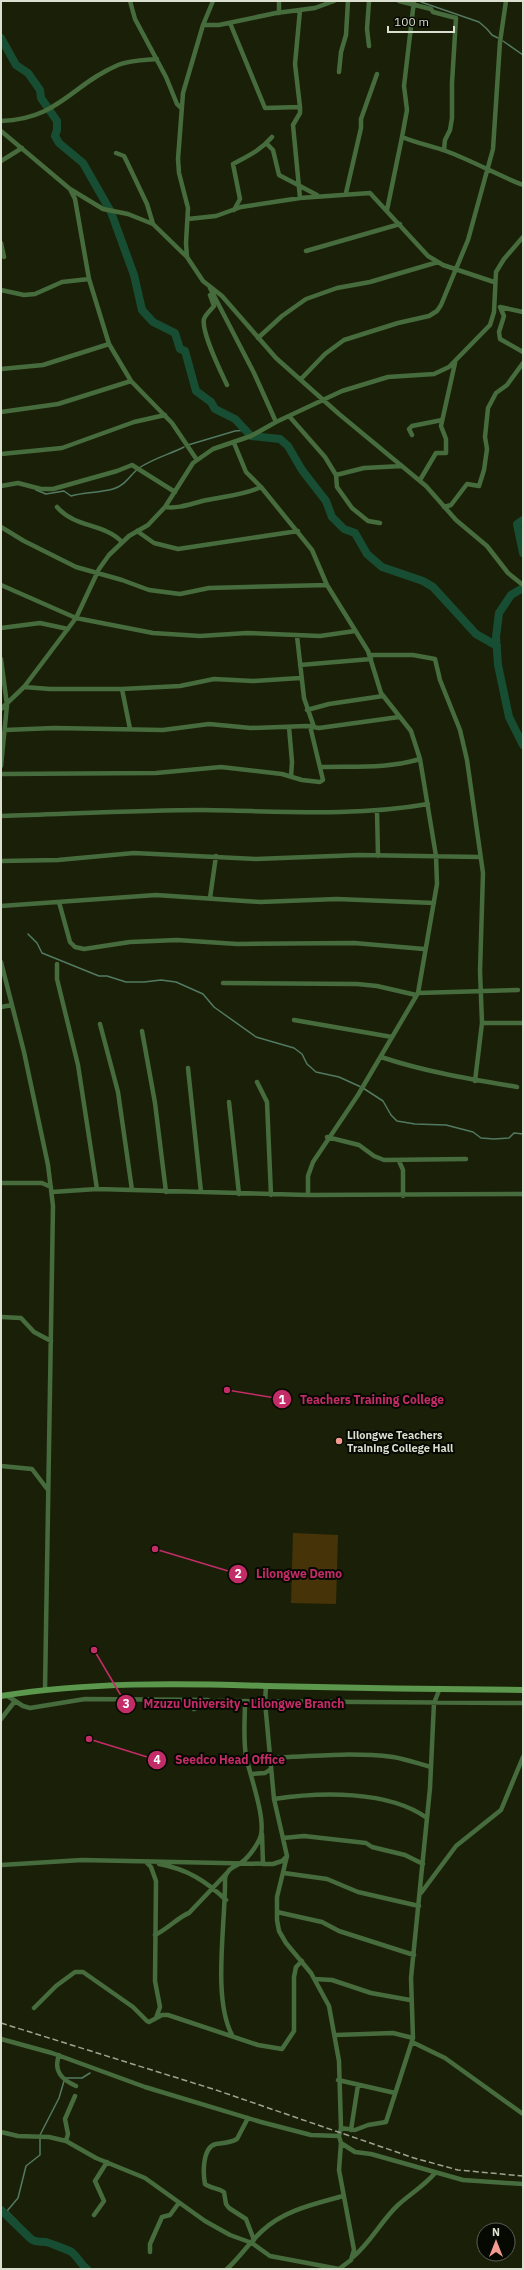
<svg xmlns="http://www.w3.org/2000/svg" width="524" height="2270" viewBox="0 0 524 2270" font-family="'IBM Plex Sans',sans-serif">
	<rect width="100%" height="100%" fill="#1a2007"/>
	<path fill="#463307" d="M293,1533L338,1535L336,1604L291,1603Z"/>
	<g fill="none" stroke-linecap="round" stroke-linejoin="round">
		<path stroke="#527a62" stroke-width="1.5" d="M421,2L479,22L487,29L492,35L498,38
			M503,41L523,55
			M188,445L235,431L246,430
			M36,490L46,494L64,491L71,496C84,492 99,493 113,489C125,486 130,475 139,468C152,459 170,454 184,447
			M28,934L37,943L42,953L99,976H107L126,982H144L161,980L176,982L203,994L214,1007L256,1037L294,1048L302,1054L307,1064L316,1072L339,1077L361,1087
			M363,1088L383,1101L391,1115L397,1121L415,1124L446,1125L473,1132L481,1138L494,1139L509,1138L514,1133L523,1134
			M66,2078H82L90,2073
			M40,2135L59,2098L64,2081
			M18,2227L17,2221L7,2211L18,2198L26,2166L40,2155V2138"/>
		<path stroke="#174e33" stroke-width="8" d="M1,38L16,65L28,73L40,90L41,98L57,121V130L55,136L59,143L83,163L111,212L134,275L142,310L153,322L175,333L180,349L185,351L196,391L211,402L215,409L235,419L251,436L280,439L288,446L302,470L326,501L332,517L344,529L355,533L367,554L382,567L423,581L433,587L476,634L497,646
			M523,520L517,524L523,553
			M523,588L511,595L499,613L496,637L498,665L509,717L523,745
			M1,2210L31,2239C36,2243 39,2241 46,2242C53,2244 62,2248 70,2251C77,2255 80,2264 87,2269"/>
		<path stroke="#466b3d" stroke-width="4.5" d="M130,1L135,19L166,77L177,104L181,108
			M213,1L203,25L183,93L178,159L179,173L188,208L186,243L187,257L203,281L222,296L276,358L339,414L426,486L456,520L487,546L508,573L523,585
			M399,1L431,9L433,12L456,18L452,83V118L450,130L445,140L444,150
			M414,1L404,86L407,110L402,137C416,143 432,146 446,151C473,161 497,175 523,185
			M279,13V1
			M230,23L265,108L300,107
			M203,25H219L276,13L315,8L334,1
			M369,46L367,29L369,1
			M339,72L341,52L346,35L348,1
			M1,121C59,119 71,85 118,65C130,60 144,60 157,59
			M1,131L70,189L75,199L89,279L109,344L131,381L172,423L197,460
			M267,144L273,150L279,175L317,195
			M116,153L124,156L127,162L147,204L153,224
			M1,161L22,148
			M70,189L103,209L128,214L153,224L187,257
			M346,193L361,128V119L377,74
			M300,198L293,125L300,113V107L295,64L300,10
			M234,210L240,199L233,164C248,156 261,150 272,137
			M387,210L402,137
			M188,219L216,216L241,207L300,198L370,193L428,256L443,265L494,282
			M1,243L4,257
			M306,251L400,224
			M210,288L254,373L276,422
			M1,290L24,295L35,294L62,282L89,279
			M210,295L214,306C211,310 206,314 204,319C201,332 221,372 227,385
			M500,307L504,316L499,332L500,339L523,352
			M500,307L523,312
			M258,338L282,316L306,299L337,288L370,282L438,262
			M1,369L43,365L109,344
			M301,379L325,354L344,340L398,323L429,316L437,311L441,305L468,240L493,149L500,42L506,1
			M1,412L58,404L131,381
			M289,416L325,457L336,475L337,487L352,508L368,521L380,523
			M412,435L409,429L412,426L442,420
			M234,443L246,472L261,487L312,550L327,585L368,651L381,693L411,731L420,759L436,856L437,884L418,993L358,1095L313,1162L308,1176V1195
			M1,454L62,448L134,422L165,415
			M336,475L364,468L402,466
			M420,480L436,453H446V439L441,426L455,363
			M1,486L18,483L41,489H53L117,471L132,465L175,492
			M57,507C75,528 104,523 122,542
			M165,507C181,509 192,503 207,500C225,496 244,495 261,487
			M444,507L451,505L467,484L479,486L484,470L487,449L485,437L488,408L496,393L507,385L523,363
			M1,527L24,541L76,567L122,580L149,590L180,594L209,588L327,585
			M137,531L154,543L178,549L298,531
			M1,585L76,618L153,633L200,636L247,633L320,636L355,631
			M1,628L40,623L68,629
			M297,636L304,698L314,727
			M370,655H413L435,659L440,680L460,730L467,760L483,873L480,971L482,1023L475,1081
			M1,659L7,705L1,766
			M300,665L371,659
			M24,687L50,689H122L180,686L214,679L253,681L300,678
			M122,689L130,729
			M1,709L24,687L76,618L99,569L109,555L129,536L148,525L165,507L193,463L213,449L251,436L276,422L342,391L388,377L434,374L449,367L490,325L494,312L496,272L504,259L523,237
			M307,710L329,704L383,696
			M289,727L292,762L291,777
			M5,730L54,728L163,730L209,724L251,728L307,726L319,728L399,717
			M321,767C354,766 388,769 420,759
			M1,774L156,773L221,767L282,774L302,780L320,782L323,780L310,726
			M377,811L378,856
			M1,816C69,814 136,810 204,810C279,811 354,817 428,804
			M1,861L58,860L134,853L256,859L359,855L480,857
			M210,898L216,856
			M59,902L70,942L75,947L84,949L130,942L177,940L237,944L354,943L424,949
			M1,906L156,895L260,902L337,899L434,903
			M1,962L24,1052L48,1165L53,1206L45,1690
			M57,964V979L78,1065L97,1189
			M223,983L357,984L377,986L416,995
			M418,993L518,990
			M1,1007L12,1005
			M294,1020L392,1037
			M482,1023H523
			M100,1024L118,1092L132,1190
			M142,1031L155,1103L166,1192
			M381,1057C426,1072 470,1079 517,1087
			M188,1068L201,1192
			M257,1082L267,1102L271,1195
			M229,1102L239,1194
			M327,1137L359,1145L374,1156L384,1160L466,1159
			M399,1161L403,1170V1196
			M1,1183H42L51,1187
			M52,1192L97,1189L308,1195L523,1194
			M1,1317L21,1318L34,1332L51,1341
			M1,1466L32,1469L48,1490
			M266,1686L265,1702L274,1799L287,1856L277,1897V1920L279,1931L286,1943L311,1973L329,2006L339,2061L341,2128L339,2136L341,2143L339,2170L354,2250L351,2260L339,2269
			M6,1695L23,1706L30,1708L85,1699L208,1700
			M194,1709L204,1703L218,1701L523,1703
			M1,1719L15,1701
			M270,1758C311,1756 352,1752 393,1757C406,1759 419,1764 431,1767
			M252,1774L265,1773L271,1769
			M274,1799C320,1792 388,1790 427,1818
			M262,1834L263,1864
			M283,1838L304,1836L366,1843L372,1847L405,1855L423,1864
			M146,1862L151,1867L156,1881L155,1981L160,2007L156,2018
			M159,1864C187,1869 206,1881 226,1900
			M1,1865L82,1860L273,1864L282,1861L287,1856
			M284,1873L327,1879L358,1892L419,1906
			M421,1893L456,1846L501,1810L523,1757
			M277,1912L322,1922L339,1931L414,1955
			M155,1935C166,1930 180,1916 189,1913L226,1874
			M315,1979L332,1980L371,1993L410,2000
			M34,2008L56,1986L75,1972H83L133,2007L147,2021L149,2022L162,2015H168L258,2045L282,2049L294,2031V1977L296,1967L302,1961
			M232,2035C212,1997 226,1922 225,1878C228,1867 234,1868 242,1862C249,1857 259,1843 261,1835C265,1815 250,1776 246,1756C243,1739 245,1719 245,1701
			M336,2035L393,2033L413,2038
			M1,2039L52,2053L145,2087L261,2122L311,2135L339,2136
			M412,2042L445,2058L523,2114
			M59,2055C53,2071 62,2080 76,2086
			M338,2080L395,2093
			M248,2118L237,2139C230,2143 224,2143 216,2144C202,2147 203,2174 205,2184C210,2188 218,2188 224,2192L226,2204L229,2208L246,2219L254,2240
			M341,2128L355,2130L368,2125L386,2122L413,2038L411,1978L430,1788L434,1703L440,1688
			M351,2130L358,2085
			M1,2132L18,2136L49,2137L66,2141L96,2158L145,2178L205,2221L230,2235L252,2243L270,2256L339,2269
			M66,2141L68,2134L65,2119L75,2096
			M341,2143L355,2152L371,2154L463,2180L523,2184
			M94,2215L104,2201L95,2181L107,2162
			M150,2252V2244L162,2217L170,2215L178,2204
			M353,2257C371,2242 381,2221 398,2205C410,2194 424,2186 435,2173
			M227,2269C240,2257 249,2243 262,2231C284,2210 315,2204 343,2196"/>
		<path stroke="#5b974c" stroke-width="6" d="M1,1696C89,1682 177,1683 266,1686C352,1688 437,1689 523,1690"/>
		<path stroke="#9ea390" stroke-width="1.5" stroke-dasharray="6 3" stroke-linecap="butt" d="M1,2023L216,2090L414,2158L458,2170L523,2176"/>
	</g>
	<circle fill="#f59c92" stroke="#060802" stroke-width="1.5" cx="339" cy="1441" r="4"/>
	<g text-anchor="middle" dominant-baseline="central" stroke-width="4" stroke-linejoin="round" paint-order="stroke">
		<g font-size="11" font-weight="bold" fill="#dadfcf" stroke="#060802" text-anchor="start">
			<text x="347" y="1435">Lilongwe Teachers<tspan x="347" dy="13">Training College Hall</tspan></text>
		</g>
	</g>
	<path fill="none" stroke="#c42c67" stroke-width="1.5" d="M227 1390L282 1399M155 1549L238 1574M94 1650L126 1704M89 1739L157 1760"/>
	<g fill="#c42c67" stroke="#060802" stroke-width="1.5">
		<circle cx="227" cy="1390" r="4"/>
		<circle cx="155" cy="1549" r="4"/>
		<circle cx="94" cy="1650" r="4"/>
		<circle cx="89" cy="1739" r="4"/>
		<circle cx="282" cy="1399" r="10"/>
		<circle cx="238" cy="1574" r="10"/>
		<circle cx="126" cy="1704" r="10"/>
		<circle cx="157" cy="1760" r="10"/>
	</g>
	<g font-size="12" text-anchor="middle" font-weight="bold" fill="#fff">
		<text x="282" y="1404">1</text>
		<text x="238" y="1578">2</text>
		<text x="126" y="1708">3</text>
		<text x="157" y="1764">4</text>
	</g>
	<g font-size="12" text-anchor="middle" font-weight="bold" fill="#c42c67" stroke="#060802" stroke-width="4" stroke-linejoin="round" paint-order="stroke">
		<text x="372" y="1404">Teachers Training College</text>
		<text x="299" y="1578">Lilongwe Demo</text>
		<text x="244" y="1708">Mzuzu University - Lilongwe Branch</text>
		<text x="230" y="1764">Seedco Head Office</text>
	</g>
	<rect width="524" height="2270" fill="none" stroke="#dadfcf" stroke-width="4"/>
	<g transform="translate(496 2242)"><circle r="19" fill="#060802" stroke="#5b5e54"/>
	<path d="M0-3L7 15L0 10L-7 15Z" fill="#f59c92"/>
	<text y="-6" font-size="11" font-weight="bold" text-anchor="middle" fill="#dadfcf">N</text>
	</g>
	<path d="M388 26v6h66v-6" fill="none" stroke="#dadfcf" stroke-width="2"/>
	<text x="394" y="26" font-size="12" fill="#dadfcf" stroke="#060802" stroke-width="3" paint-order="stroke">100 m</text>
</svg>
